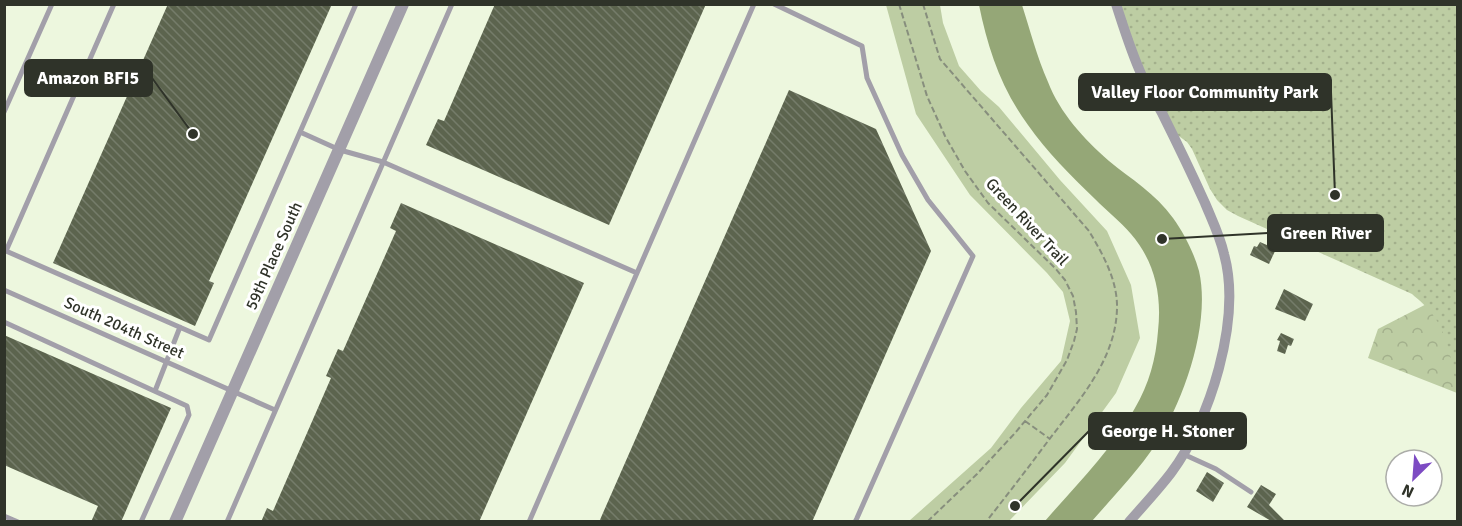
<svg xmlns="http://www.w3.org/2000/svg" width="1462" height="526" viewBox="0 0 1462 526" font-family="Signika,sans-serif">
	<defs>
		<pattern id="forest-crowns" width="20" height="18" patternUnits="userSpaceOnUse" patternTransform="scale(1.5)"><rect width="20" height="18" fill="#bdcda3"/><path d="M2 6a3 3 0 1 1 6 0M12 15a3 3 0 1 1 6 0" fill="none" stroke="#a3b08c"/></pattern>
		<pattern id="park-dots" width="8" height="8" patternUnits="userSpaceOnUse" patternTransform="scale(1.5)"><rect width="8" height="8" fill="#bdcda3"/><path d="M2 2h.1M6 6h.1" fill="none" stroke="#a3b08c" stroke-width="1.8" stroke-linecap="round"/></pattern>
		<pattern id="building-back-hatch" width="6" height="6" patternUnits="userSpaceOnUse" patternTransform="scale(1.5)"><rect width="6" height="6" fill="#5c644e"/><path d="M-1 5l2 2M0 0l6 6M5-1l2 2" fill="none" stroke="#757c6a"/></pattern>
	</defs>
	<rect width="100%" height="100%" fill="#edf7de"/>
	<path fill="#bdcda3" d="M886,5H940L943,23L959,66L981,91L999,107L1060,180L1107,231L1131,285L1140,338L1116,393L1065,463L1009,521L994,520L992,522L909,521L991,448L1021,408L1061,361L1070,321L1063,292L1047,273L970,195L916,114Z"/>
	<path fill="url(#forest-crowns)" d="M1457,256V393L1368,358L1378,329L1444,295Z"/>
	<path fill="url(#park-dots)" d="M1118,5H1457V385C1450,363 1449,337 1435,318C1429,308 1420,301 1412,294L1238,216L1227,210L1217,200L1210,189L1192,149L1187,142L1176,134L1144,73Z"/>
	<path fill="#95a777" d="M979,5H1022C1030,30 1037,57 1048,82C1060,113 1084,139 1109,161C1131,179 1156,194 1173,218C1184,233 1194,253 1199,271C1211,324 1184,400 1156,444C1137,472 1114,496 1092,521H1045C1076,485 1112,450 1135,408C1149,384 1156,359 1158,331C1162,295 1155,262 1131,234C1120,221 1107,211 1095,199C1071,176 1047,152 1028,125C1001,88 988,49 979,5Z"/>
	<path fill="url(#building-back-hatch)" d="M168,4H332L209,281L214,283L195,326L53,263Z
		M495,4H706L609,225L426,145L438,119L444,121Z
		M789,90L876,129L931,251L812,522H599Z
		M401,203L584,283L479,522H261L267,508L273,511L331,378L326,376L338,349L343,351L396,231L390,228Z
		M1260,242L1276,249L1269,264L1250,255L1254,246L1257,247Z
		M1284,289L1313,304L1305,321L1275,309Z
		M1281,333L1294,339L1291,346L1288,345L1285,354L1277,351L1280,341L1277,340Z
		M4,335L171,408L121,522H91L98,506L4,465Z
		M1207,472L1224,483L1213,502L1196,491Z
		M1261,485L1276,494L1269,505L1286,522H1273L1247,507Z"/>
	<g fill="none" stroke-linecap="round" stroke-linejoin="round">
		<path stroke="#878e7d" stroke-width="2" stroke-dasharray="6 3" stroke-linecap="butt" d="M899,4L927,96L945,136L965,171L988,203L1055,268L1065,280L1073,296L1076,312L1077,329L1074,341L1067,360L1047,395L1015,433L977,474L927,522
			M923,4L940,59L1089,231C1102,253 1116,277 1117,304C1118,358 1079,400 1048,441C1028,468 1007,495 986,522
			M1025,421L1050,439"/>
		<path stroke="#a29fa9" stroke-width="5" d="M114,4L6,251L209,340L356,4
			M774,4L862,46L867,78L902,155L928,200L973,256L857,518L855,522
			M4,112L52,4
			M300,132L340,150L383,162L637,273L754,4
			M4,290L275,410
			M4,322L187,406L189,415L141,522
			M155,391L180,327
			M1183,454L1216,469L1251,492
			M4,516L18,522
			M227,522L452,4
			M529,522L637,273"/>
		<path stroke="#a29fa9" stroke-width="10" d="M1116,4C1123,26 1130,48 1139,69C1145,84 1154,98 1162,113C1177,143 1191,172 1205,203C1212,220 1220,236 1224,254C1242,319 1210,421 1171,473C1158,490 1143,506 1129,522"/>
		<path stroke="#a29fa9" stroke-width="12" d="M175,522L403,4"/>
	</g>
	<g text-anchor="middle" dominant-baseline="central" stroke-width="6" stroke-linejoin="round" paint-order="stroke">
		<g font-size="16" fill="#2f3329" stroke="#fff">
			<text transform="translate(1027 222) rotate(47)">Green River Trail</text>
			<text transform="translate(274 256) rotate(-66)">59th Place South</text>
			<text transform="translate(124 328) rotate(24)">South 204th Street</text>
		</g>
	</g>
	<path fill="none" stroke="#2f3329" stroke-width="2" d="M193 134L152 78M1335 195L1331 92M1162 239L1268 233M1015 506L1089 431"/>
	<g fill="#2f3329" stroke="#fff" stroke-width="2">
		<circle cx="193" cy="134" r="6"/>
		<circle cx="1335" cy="195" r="6"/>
		<circle cx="1162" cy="239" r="6"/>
		<circle cx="1015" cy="506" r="6"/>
	</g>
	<g fill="#2f3329" stroke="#2f3329" stroke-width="2">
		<rect x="25" y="60" width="127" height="36" rx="6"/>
		<rect x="1079" y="74" width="252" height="36" rx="6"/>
		<rect x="1268" y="215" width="115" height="36" rx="6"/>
		<rect x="1089" y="413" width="157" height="36" rx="6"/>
	</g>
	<g font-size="18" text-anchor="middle" font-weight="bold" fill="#fff">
		<text x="88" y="84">Amazon BFI5</text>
		<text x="1205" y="98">Valley Floor Community Park</text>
		<text x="1326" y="239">Green River</text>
		<text x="1168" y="437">George H. Stoner</text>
	</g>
	<rect width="1462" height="526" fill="none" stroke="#2f3329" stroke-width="12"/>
	<g transform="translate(1414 478) rotate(205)"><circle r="28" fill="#ffffff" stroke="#acada9" stroke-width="1.5"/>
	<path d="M0-4.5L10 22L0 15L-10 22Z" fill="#7d4bc3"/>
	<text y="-9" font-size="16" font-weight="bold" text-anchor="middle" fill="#2f3329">N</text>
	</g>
</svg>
